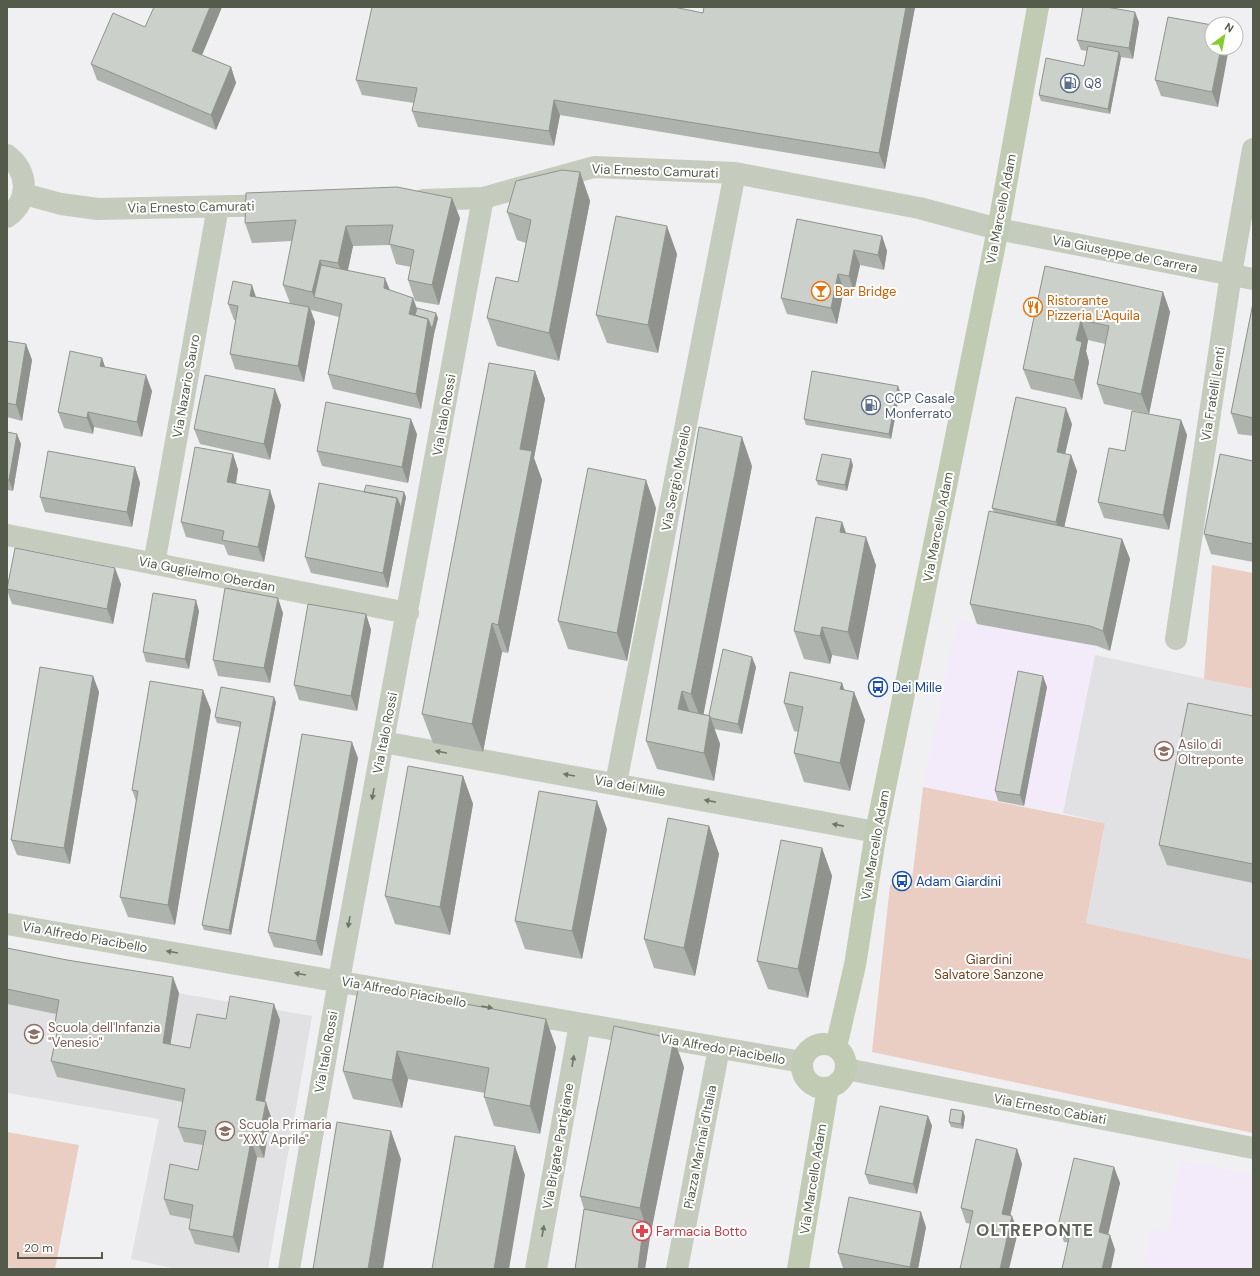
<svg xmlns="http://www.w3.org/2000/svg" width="1260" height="1276" viewBox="0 0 1260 1276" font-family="'DM Sans',sans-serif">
	<rect width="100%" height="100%" fill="#f0f0f2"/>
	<path fill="#f4ebfa" d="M957,620L1097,646L1063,813L923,787Z
		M1180,1160L1253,1175V1269H1143L1151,1229L1168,1232Z"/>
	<path fill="#e1e1e3" d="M1095,655L1253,689V960L1086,923L1105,823L1063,813Z
		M7,962L73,975L312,1016L268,1269H177L131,1259L159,1119L7,1093Z"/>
	<path fill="#eacec3" d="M1212,565L1253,573V689L1204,679Z
		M923,787L1105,823L1086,923L1253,960V1133L872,1052L890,885L911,889Z
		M7,1132L79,1145L55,1269H16L7,1267Z"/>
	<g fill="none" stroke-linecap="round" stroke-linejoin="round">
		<path stroke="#c5cbbd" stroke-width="22" d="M7,155C29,172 30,201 7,217
			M24,194L61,204L98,209L275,205
			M423,200L483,198L594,167L735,173L919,208L998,229L1253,279
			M7,535L408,613
			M154,564L218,207
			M1176,639L1231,274L1253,149
			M383,742L876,832
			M616,783L735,173
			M7,924L802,1062
			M846,1069L1253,1148
			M289,1269L339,980L483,198
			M536,1269L580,1024
			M677,1269L719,1048"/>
		<path stroke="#c1cbb3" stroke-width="22" d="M802 1066a22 22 0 1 1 44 0a22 22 0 1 1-44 0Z
			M836,1047L855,965L876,832L998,229L1038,7
			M798,1269L828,1088"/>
	</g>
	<path fill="#afb3ae" d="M222,7L202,55L231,67L236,83L216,130L97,80L91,64L145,27Z
		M915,7L885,169L560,115L554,146L418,127L412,111L414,103L362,95L356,80L703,13Z
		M1139,22L1133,59L1121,57L1110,114L1041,101L1039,95L1084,66L1087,51L1081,50L1077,40Z
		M1212,25L1218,107L1161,96L1155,80Z
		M580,172L590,201L559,361L497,346L487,318L518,282L526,243L517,240L507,212Z
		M246,193L460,218L439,305L415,301L408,280L411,267L396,264L390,245L353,246L348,270L390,290L413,298L417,308L438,318L434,334L421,409L333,389L328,374L339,317L311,310L315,322L304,382L235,369L230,354L236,320H234L228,304L256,297L290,303L283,285L292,241L252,243L245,223Z
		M797,219L882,236L887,251L884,270L860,265L854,292L844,289L837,324L787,314L781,298Z
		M677,254L658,353L607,343L596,315Z
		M1045,266L1163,292L1170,312L1149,414L1104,404L1097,384L1105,344L1088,340L1086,351L1089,362L1082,400L1031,389L1023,369Z
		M1253,303V436L1238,434L1231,413Z
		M7,341L26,344L32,360L22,421L7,417Z
		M102,358L105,367L152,391L142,437L94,427L93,434L64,428L58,412Z
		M535,371L545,399L534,458L542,480L508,653L502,652L483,752L433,743L422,714Z
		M900,391L891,439L806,425L804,419Z
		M281,405L270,460L200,444L194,429Z
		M1181,420L1187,435L1169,530L1104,518L1098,502L1125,451Z
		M1072,424L1065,454L1071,455L1077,471L1064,527L1122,539L1130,559L1110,651L1097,646L977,624L970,604L994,512L992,508Z
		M7,432L21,444L13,491L7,490Z
		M417,434L408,483L322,466L317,451Z
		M233,454L238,470L236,484L275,506L264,562L228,555L224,545L186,537L181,522Z
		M1253,461V562L1211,554L1204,534Z
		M853,465L847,491L818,485L816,480Z
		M752,466L703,714L709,715L756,667L742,734L714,729L720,744L714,781L657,769L646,741Z
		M135,467L140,483L132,527L45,512L40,497Z
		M364,492L406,497L388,588L311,573L305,557Z
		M656,508L627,661L568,649L558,621Z
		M842,522L846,533L876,565L858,660L832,655L830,664L804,659L794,631Z
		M121,584L113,624L12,604L7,590V587Z
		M199,611L189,669L146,662L143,652Z
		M283,613L270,683L218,676L213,660Z
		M366,614L371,630L357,711L299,700L294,685Z
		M93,676L99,692L70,864L17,855L11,840Z
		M842,683L844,690L854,692L865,720L850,791L804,782L794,753L798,732L794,731L784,703Z
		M1047,687L1024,806L998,801L995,791Z
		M276,702L231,935L204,930L202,925L240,727L217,723L215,717Z
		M211,710L175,925L128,917L120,897L136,801L132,790Z
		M1253,716V883L1167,865L1159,845Z
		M358,758L322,956L274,947L268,932Z
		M463,776L473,804L450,935L395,924L385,896Z
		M709,826L719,854L695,976L654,968L644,939Z
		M607,829L582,959L525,949L515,921Z
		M822,848L832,876L808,998L768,989L757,961Z
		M7,948L179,993L170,1045L190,1048L226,1019L280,1020L265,1102L271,1117L264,1158L257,1157L239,1253L195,1244L189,1229L191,1219L170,1215L164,1199L198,1170L203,1145L184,1142L178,1127L183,1102L57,1077L51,1061L57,1030L55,1023L56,1014L7,1004Z
		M359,984L556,1047L540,1134L494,1126L484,1097L485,1093L408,1079L402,1108L353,1099L343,1071Z
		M684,1067L650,1237L645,1269H575L584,1209L580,1196Z
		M963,1111L965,1117L963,1129L951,1127L949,1122Z
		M928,1116L932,1126L917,1194L869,1184L865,1174Z
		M1017,1149L1022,1164L1010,1216L1018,1232L966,1223L961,1208Z
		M1114,1167L1120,1183L1108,1234L1110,1235L1115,1250L1064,1242L1058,1226Z
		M926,1227L918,1269H848L843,1268L838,1253Z"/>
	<path fill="#8f928d" d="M210,7H222L197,67L192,51Z
		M906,7H915L885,169L879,153Z
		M1135,12L1139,22L1133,59L1129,48Z
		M1221,48H1229L1218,107L1212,92Z
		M1119,52L1121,57L1110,114L1108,109Z
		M231,67L236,83L216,130L211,115Z
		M554,100L560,115L554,146L549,131Z
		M580,172L590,201L559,361L549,333Z
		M452,198L460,218L439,305L432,285Z
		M346,226L353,246L345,283L338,263Z
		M667,226L677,254L658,353L648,325Z
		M882,236L887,251L884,270L878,255Z
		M854,250L860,265L854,292L849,276Z
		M320,260L327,280L314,297L312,292Z
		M838,274L844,289L837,324L831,308Z
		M385,278L391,293L384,288Z
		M252,285L257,300L250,296Z
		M1163,292L1170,312L1149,414L1141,394Z
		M413,298L418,313L415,325L409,314Z
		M309,307L315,322L304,382L298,366Z
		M436,313L438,318L434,334L421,409L416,394L428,319Z
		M1081,320L1088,340L1086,351L1089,362L1082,400L1074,380L1076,340Z
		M26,344L32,360L22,421L16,405Z
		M102,358L107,373L100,366Z
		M535,371L545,399L534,458L542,480L508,653L498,625L520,449Z
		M146,375L152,391L142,437L137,422Z
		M898,386L900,391L891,439L889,434Z
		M275,389L281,405L270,460L264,444Z
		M1066,408L1072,424L1062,467L1057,452Z
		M88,412L94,427L93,434L87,418Z
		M411,419L417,434L408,483L402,467Z
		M1181,420L1187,435L1169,530L1163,515Z
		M17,434L21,444L13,491L9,480Z
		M742,437L752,466L702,722L691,694Z
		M233,454L238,470L233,497L227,482Z
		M1071,455L1077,471L1062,537L1056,522Z
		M851,459L853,465L847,491L845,485Z
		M135,467L140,483L132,527L127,512Z
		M646,480L656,508L627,661L617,633Z
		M270,490L275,506L264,562L258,547Z
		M404,492L406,497L388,588L383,573L397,498Z
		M842,522L852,550L840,532Z
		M866,537L876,565L858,660L848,632Z
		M1122,539L1130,559L1110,651L1103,631Z
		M115,568L121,584L113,624L107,609Z
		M278,598L283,613L270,683L264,668Z
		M196,600L199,611L189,669L185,659Z
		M366,614L371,630L357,711L351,696Z
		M492,623L502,652L483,752L472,724Z
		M822,627L832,655L830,664L820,636Z
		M752,657L756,667L742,734L738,724Z
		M93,676L99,692L70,864L64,848Z
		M1043,676L1047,687L1024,806L1020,795Z
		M842,683L851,709L854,692L865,720L850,791L840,763V689Z
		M203,690L211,710L175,925L168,905Z
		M682,691L692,719L678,709Z
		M274,697L276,702L231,935L229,930Z
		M710,716L720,744L714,781L704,753Z
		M352,742L358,758L322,956L316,941Z
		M463,776L473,804L450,935L440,907Z
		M597,801L607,829L582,959L572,931Z
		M709,826L719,854L695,976L684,948Z
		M822,848L832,876L808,998L798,969Z
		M173,977L179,993L168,1059L163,1043Z
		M274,1004L280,1020L262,1116L256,1100Z
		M546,1019L556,1047L540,1134L530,1106Z
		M674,1039L684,1067L650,1237L645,1269H638L644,1221L640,1208Z
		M397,1051L408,1079L402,1108L392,1080Z
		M266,1102L271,1117L264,1158L258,1143Z
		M963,1111L965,1117L963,1129L961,1124Z
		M928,1116L932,1126L917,1194L913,1184Z
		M391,1131L401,1159L383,1269H368Z
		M251,1141L257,1157L239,1253L233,1237Z
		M515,1146L525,1175L509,1269H494Z
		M1017,1149L1022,1164L1007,1230L1002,1214Z
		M1114,1167L1120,1183L1105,1248L1099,1232Z
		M921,1212L926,1227L918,1269H910V1267Z
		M1012,1216L1018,1232L1009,1269H1000Z
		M1110,1235L1115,1250L1111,1269H1102Z"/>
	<path fill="#ccd0ca" stroke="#8f928d" d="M154,7H210L192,51L231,67L211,115L91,64L113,13L145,27Z
		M372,7H674L703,13L704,7H906L879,153L554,100L549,131L412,111L417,88L356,80Z
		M1083,7H1106L1135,12L1129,48L1077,40Z
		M1168,17L1212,25V48H1221L1212,92L1155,80Z
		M1088,46L1119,52L1108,109L1039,95L1046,58L1084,66Z
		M562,170L580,172L549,333L487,318L496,277L518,282L531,220L507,212L516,181Z
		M397,187L452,198L432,285L408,280L414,250L389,244L393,225L346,226L338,263L320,260L312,292L283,285L296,220L245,223L246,193Z
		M616,216L667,226L648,325L596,315Z
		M797,219L882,236L878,255L854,250L849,276L838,274L831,308L781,298Z
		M321,265L385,278L384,288L413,298L409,314L428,319L416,394L328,374L342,304L314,297Z
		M1045,266L1163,292L1141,394L1097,384L1109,326L1081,320L1076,340L1082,342L1074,380L1023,369Z
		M233,281L252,285L250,296L309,307L298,366L230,354L238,306L228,304Z
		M1253,303V418L1231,413Z
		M417,308L436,313L432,329L428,319L415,315Z
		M7,341L26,344L16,405L7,403Z
		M70,351L102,358L100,366L146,375L137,422L88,412L87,418L58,412Z
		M489,363L535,371L520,449L532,451L498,625L492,623L472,724L422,714Z
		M812,371L898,386L889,434L804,419Z
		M205,375L275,389L264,444L194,429Z
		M1016,397L1066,408L1057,452L1071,455L1056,522L992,508Z
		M326,402L411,419L402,467L317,451Z
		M1132,411L1181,420L1163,515L1098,502L1109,448L1125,451Z
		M699,427L742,437L691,694L682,691L678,709L710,716L704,753L646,741Z
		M7,432L17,434L9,480H7Z
		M195,447L233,454L227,482L270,490L258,547L222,540L224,531L181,522Z
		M48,451L135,467L127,512L40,497Z
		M822,454L851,459L845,485L816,480Z
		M1220,454L1253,461V544L1204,534Z
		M588,468L646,480L617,633L558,621Z
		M319,483L397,498L383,573L305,557Z
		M366,485L404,492L401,508L397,498L364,492Z
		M989,511L1122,539L1103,631L1090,626L970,604Z
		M816,517L842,522L840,532L866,537L848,632L822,627L820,636L794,631Z
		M15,548L115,568L107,609L7,589Z
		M225,588L278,598L264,668L213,660Z
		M153,593L196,600L185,659L143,652Z
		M308,604L366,614L351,696L294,685Z
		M723,649L752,657L738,724L711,718L709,715Z
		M40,667L93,676L64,848L11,840Z
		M1018,671L1043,676L1020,795L995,791Z
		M790,672L842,683L840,689L854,692L840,763L794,753L803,707L784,703Z
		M150,681L203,690L168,905L120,897L138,791L132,790Z
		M221,687L274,697L229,930L202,925L241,722L215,717Z
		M1188,703L1253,716V864L1159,845Z
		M302,734L352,742L316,941L268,932Z
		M408,766L463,776L440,907L385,896Z
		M539,791L597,801L572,931L515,921Z
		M668,818L709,826L684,948L644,939Z
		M781,840L822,848L798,969L757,961Z
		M7,948L67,960L173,977L163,1043L190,1048L197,1014L226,1019L230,996L274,1004L256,1100L266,1102L258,1143L251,1141L233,1237L189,1229L193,1205L164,1199L170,1164L198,1170L206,1131L178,1127L185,1089L51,1061L59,1024L55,1023L59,1000L7,989Z
		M359,984L546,1019L530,1106L484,1097L489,1068L397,1051L392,1080L343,1071Z
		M614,1026L674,1039L640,1208L580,1196Z
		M880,1106L928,1116L913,1184L865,1174Z
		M951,1109L963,1111L961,1124L949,1122Z
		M337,1122L391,1131L368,1269H313Z
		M455,1136L515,1146L494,1269H432Z
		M976,1139L1017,1149L1002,1214L1012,1216L1000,1269H960L973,1211L961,1208Z
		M1074,1158L1114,1167L1099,1232L1110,1235L1102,1269H1062L1071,1229L1058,1226Z
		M849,1197L921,1212L910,1267L838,1253Z
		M584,1209L644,1221L638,1269H575Z"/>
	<defs><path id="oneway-solid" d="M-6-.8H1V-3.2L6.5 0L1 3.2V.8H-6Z"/></defs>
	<g fill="#707767">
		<use href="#oneway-solid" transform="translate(441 752) rotate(-170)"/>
		<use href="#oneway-solid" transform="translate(569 775) rotate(-170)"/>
		<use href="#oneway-solid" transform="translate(373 794) rotate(100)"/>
		<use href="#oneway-solid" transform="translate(710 801) rotate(-169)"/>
		<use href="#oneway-solid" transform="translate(838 825) rotate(-169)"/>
		<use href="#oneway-solid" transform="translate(349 922) rotate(100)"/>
		<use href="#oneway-solid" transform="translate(172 952) rotate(-170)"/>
		<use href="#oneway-solid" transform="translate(300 974) rotate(-170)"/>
		<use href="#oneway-solid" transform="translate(487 1007) rotate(10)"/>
		<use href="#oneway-solid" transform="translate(573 1061) rotate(-80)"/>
		<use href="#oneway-solid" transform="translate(543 1231) rotate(-80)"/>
	</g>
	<defs>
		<g id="fuel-ring" transform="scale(1)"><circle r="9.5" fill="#fff" stroke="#5c6f8a" stroke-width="1.5"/><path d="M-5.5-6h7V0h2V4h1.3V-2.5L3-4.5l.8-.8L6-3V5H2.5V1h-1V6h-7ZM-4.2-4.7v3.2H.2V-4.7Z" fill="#5c6f8a"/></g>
		<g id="bar-ring" transform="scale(1)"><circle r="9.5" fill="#fff" stroke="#e8710a" stroke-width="1.5"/><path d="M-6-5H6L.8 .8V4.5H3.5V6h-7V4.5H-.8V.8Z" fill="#e8710a"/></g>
		<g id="restaurant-ring" transform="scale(1)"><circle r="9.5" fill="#fff" stroke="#e8710a" stroke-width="1.5"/><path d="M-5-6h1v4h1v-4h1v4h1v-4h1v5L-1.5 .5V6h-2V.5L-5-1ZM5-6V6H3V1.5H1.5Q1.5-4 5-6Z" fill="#e8710a"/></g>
		<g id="bus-ring" transform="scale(1)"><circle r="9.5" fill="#fff" stroke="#1a4fb4" stroke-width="1.5"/><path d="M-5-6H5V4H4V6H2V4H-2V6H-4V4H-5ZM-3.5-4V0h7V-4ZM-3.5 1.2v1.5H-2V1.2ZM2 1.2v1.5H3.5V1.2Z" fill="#1a4fb4"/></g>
		<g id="school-ring" transform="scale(1)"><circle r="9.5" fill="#fff" stroke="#8d6e63" stroke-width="1.5"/><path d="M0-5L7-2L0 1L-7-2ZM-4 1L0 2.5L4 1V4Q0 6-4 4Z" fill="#8d6e63"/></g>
		<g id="pharmacy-ring" transform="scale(1)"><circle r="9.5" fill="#fff" stroke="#e0444e" stroke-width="1.5"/><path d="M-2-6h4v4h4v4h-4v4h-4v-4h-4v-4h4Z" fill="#e0444e"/></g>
	</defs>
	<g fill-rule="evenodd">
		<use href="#fuel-ring" x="1070" y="83"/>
		<use href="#bar-ring" x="821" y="291"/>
		<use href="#restaurant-ring" x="1033" y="307"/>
		<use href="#fuel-ring" x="871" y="405"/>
		<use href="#bus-ring" x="878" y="687"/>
		<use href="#school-ring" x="1164" y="751"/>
		<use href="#bus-ring" x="902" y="881"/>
		<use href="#school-ring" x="34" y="1034"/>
		<use href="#school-ring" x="225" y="1131"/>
		<use href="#pharmacy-ring" x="642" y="1231"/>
	</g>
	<g text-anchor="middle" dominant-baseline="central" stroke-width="4" stroke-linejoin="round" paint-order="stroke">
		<g font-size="13" fill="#4e5e75" stroke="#fff" text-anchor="start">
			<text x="1084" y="83">Q8</text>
			<text x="885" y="398">CCP Casale<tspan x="885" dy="15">Monferrato</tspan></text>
		</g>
		<g font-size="13" fill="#545b4a" stroke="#fff">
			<text transform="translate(655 171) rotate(2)">Via Ernesto Camurati</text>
			<text transform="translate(191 207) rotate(-1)">Via Ernesto Camurati</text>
			<text transform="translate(1001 209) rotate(-79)">Via Marcello Adam</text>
			<text transform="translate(1125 254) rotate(11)">Via Giuseppe de Carrera</text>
			<text transform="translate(186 386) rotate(-80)">Via Nazario Sauro</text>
			<text transform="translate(1213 394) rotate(-81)">Via Fratelli Lenti</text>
			<text transform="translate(444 415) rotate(-80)">Via Italo Rossi</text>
			<text transform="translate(676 478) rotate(-79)">Via Sergio Morello</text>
			<text transform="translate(938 527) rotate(-79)">Via Marcello Adam</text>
			<text transform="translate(207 574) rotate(11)">Via Guglielmo Oberdan</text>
			<text transform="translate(385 733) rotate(-79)">Via Italo Rossi</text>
			<text transform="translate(630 786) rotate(10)">Via dei Mille</text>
			<text transform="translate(875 845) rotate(-80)">Via Marcello Adam</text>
			<text transform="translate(85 937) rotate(10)">Via Alfredo Piacibello</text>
			<text transform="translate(404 992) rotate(10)">Via Alfredo Piacibello</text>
			<text transform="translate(723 1049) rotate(10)">Via Alfredo Piacibello</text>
			<text transform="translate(326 1052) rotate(-80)">Via Italo Rossi</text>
			<text transform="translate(1050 1109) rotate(11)">Via Ernesto Cabiati</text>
			<text transform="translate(558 1146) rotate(-80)">Via Brigate Partigiane</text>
			<text transform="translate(700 1147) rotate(-79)">Piazza Marinai d'Italia</text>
			<text transform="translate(813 1179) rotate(-81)">Via Marcello Adam</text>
		</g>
		<g font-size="13" fill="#c56008" stroke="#fff" text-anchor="start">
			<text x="835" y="291">Bar Bridge</text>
			<text x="1047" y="300">Ristorante<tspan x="1047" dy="15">Pizzeria L'Aquila</tspan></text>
		</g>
		<g font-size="13" fill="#164399" stroke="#fff" text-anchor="start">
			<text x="892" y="687">Dei Mille</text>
			<text x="916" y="881">Adam Giardini</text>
		</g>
		<g font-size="13" fill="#785e54" stroke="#fff" text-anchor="start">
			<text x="1178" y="744">Asilo di<tspan x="1178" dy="15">Oltreponte</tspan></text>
			<text x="48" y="1027">Scuola dell'Infanzia<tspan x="48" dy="15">"Venesio"</tspan></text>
			<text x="239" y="1124">Scuola Primaria<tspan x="239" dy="15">"XXV Aprile"</tspan></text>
		</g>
		<g font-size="13" fill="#744322" stroke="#fff">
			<text x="989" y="959">Giardini<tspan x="989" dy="15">Salvatore Sanzone</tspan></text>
		</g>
		<g font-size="13" fill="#be3a42" stroke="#fff" text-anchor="start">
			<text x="656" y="1231">Farmacia Botto</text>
		</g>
		<g font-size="17" font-weight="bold" letter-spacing="1" fill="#61645d" stroke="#fff">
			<text x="1035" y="1230">OLTREPONTE</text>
		</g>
	</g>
	<rect width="1260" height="1276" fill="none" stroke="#545b4a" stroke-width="16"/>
	<g transform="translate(1224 36) rotate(32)"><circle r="19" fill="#ffffff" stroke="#bbbdb7"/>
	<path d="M0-3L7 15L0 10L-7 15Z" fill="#84cd2f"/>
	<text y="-6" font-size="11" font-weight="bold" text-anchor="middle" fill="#545b4a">N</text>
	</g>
	<path d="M18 1252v6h84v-6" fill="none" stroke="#545b4a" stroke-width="2"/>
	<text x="24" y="1252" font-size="12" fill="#545b4a" stroke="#ffffff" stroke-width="3" paint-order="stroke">20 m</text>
</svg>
